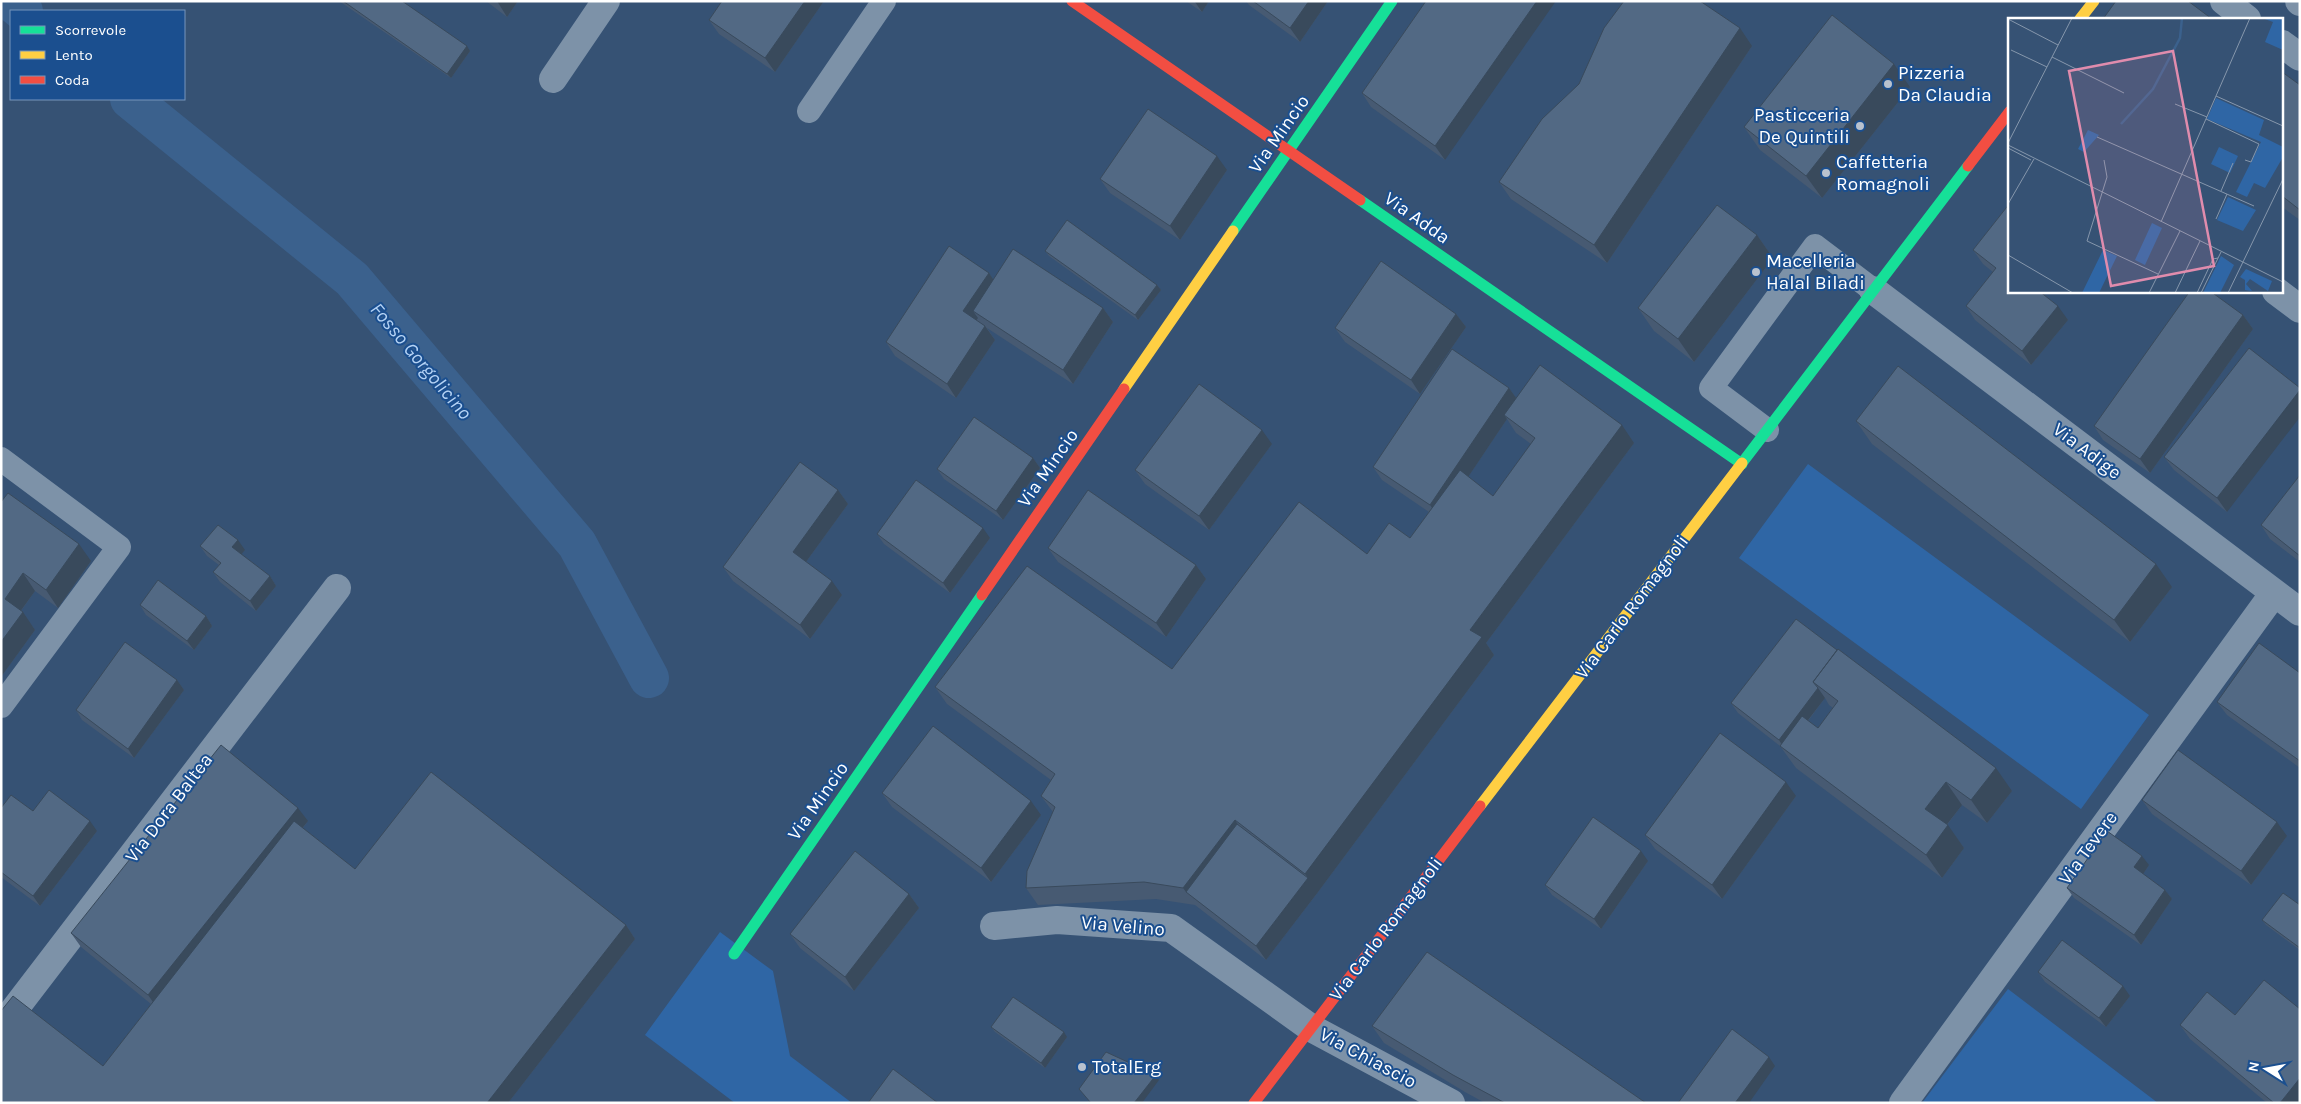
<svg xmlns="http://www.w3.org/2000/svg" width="2301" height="1104" viewBox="0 0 2301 1104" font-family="Karla,sans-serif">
	<rect width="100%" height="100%" fill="#365274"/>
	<path fill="#2f66a5" d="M1808,464L2149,715L2081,809L1739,558Z
		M720,932L773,971L790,1056L852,1103H735L645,1035Z
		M2008,989L2158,1103H1922Z"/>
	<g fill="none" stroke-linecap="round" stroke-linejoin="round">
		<path stroke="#3b618d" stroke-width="40" d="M11,1L23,11
			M130,99L352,279L577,544L649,678"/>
		<path stroke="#7d92a8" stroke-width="24" d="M809,111L884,1
			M1767,430L1711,388L1815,246L1873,290
			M1,459L119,547L1,706"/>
		<path stroke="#7d92a8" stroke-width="28" d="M2224,1L2247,19
			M2299,1L2300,2
			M2282,44L2300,57
			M553,79L606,1
			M1873,290L2300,612
			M2276,291L2300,309
			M994,926L1057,920L1171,928L1311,1028L1451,1103
			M1,1027L337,588
			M1903,1103L2274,593"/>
		<path stroke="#16e098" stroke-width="11" d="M1360,200L1742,464
			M1233,231L1392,1
			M1742,463L1968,166
			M734,954L982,595"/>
		<path stroke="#ffcf43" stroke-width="11" d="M2080,19L2094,1
			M1124,389L1233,231
			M1480,806L1742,463"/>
		<path stroke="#f24e42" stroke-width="11" d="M1072,1L1360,200
			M1968,166L2010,111
			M982,595L1124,389
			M1254,1103L1480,806"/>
	</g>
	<path fill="#475a72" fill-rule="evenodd" d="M339,1H402L470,51L451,78Z
		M486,1H518L507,17Z
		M722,1H824L775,72L719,34L709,20Z
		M1186,1H1209L1202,12Z
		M1246,1H1328L1300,42L1249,5Z
		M1426,1L1445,160L1371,107L1362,93Z
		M1752,46L1607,263L1511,199L1499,182Z
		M2282,72L2300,85V220L2282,207Z
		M1910,87L1822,198L1760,150L1744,127Z
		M1227,170L1180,240L1110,193L1100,179Z
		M2010,203V291H2046L2044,295L2068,320L2031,365L1975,320L1966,306L1993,272L1983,264L1973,250Z
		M1757,235L1773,258L1694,362L1654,331L1638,308Z
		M1045,251L1157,285L1161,290L1138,320L1049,256Z
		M989,273L993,280L1103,308L1113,322L1073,384L987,328L995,340L956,398L895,356L886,342Z
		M1456,314L1466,327L1420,394L1345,342L1335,328Z
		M2243,315L2253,329L2150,473L2103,440L2094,426Z
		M2249,348L2227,512L2174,470L2164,457Z
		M1509,388L1516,398L1634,443L1486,643L1494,655L1318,892L1266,960L1195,905L1156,899L1038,905L1026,888L1053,812L1041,796L1051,780L947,704L935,687L1172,669L1367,554L1410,538L1429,512L1382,480L1373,467ZM1507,419L1516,433L1531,444L1493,496L1468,477Z
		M1856,421L2172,587L2130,642L1872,444Z
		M1272,444L1209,530L1145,484L1135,470Z
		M1033,458L1040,468L1003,520L944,479L937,469Z
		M2300,475V562L2270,539L2261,525Z
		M838,490L848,504L806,562L842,595L810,639L733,581L723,567Z
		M1,502L91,561L58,608L35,591L21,611L35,630L1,677Z
		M877,534L990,538L950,593L884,544Z
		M200,546L245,550L241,554L270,576L276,586L256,611L220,582L213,572L219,565L207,556Z
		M1048,548L1196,565L1206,579L1166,637L1058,562Z
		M140,605L206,616L212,626L194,650L146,615Z
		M1796,619L2012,791L1987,823L1962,805L1947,825L1964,848L1942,878L1796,768L1780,746L1738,713L1731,703ZM1825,698L1829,705L1833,708L1818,728L1808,721Z
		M2300,673V768L2227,715L2217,702Z
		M177,680L184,690L134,758L82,720L76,710Z
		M882,793L1041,815L991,882L892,807Z
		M1796,796L1722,899L1655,849L1645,835Z
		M2142,800L2287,836L2251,885L2152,814Z
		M1,808L33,811L97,831L40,906L1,877Z
		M308,821L303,828L355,869L626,925L635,939L508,1103H1L103,1066L151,1004L81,947L71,933Z
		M1648,861L1601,929L1552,895L1545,885Z
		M2149,865L2143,874L2165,890L2172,899L2141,945L2074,898L2067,888Z
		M909,894L919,908L854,991L800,948L790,934Z
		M2300,905V950L2266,925L2262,920Z
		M2038,972L2130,996L2106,1027L2045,982Z
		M2180,1025L2300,1103H2267L2190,1039Z
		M1372,1026L1646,1103H1485L1465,1092L1384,1043Z
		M991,1027L1067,1037L1045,1068L995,1032Z"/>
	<path fill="#394a5c" d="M497,1H518L507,17Z
		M805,1H824L775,72L765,58Z
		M1195,1H1209L1202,12L1195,2Z
		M1309,1H1328L1300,42L1290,28Z
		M1537,1H1556L1445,160L1435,146Z
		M1740,28L1752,46L1607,263L1594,245Z
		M467,46L470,51L451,78L447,74Z
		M1894,64L1910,87L1822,198L1806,176Z
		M1217,156L1227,170L1180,240L1170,226Z
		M1757,235L1773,258L1694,362L1678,339Z
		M989,273L998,287L973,311L978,318L973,325L963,311Z
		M1157,285L1161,290L1138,320L1135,315Z
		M2035,291H2046L2040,298Z
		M2058,306L2068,320L2031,365L2022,351Z
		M1103,308L1113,322L1073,384L1063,370Z
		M1456,314L1466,327L1420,394L1411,380Z
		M2243,315L2253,329L2150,473L2140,459Z
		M985,326L995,340L956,398L947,384Z
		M1509,388L1519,402L1504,415L1507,419L1440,519L1430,505Z
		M2300,390V417L2227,512L2217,498Z
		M1622,425L1634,443L1486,643L1494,655L1318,892L1266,960L1256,946L1308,878L1305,874L1470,630Z
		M1262,430L1272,444L1209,530L1199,516Z
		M1033,458L1040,468L1003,520L996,511Z
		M838,490L848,504L803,566L793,552Z
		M983,528L990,538L950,593L943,583Z
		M238,540L245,550L239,557L232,547Z
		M79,544L91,561L58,608L46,590Z
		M2156,564L2172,587L2130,642L2114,620Z
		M1196,565L1206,579L1166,637L1156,623Z
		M23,573L35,591L17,616L5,599Z
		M270,576L276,586L256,611L250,601Z
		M832,581L842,595L810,639L800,625Z
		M23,612L35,630L1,677V642Z
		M206,616L212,626L194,650L187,641Z
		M177,680L184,690L134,758L128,749Z
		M1818,688L1825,698L1785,750L1779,740Z
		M1996,768L2012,791L1987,823L1971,800Z
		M1786,782L1796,796L1722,899L1712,885Z
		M1946,782L1962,805L1941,832L1925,809Z
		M1031,801L1041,815L991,882L981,868Z
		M298,808L308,821L158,1009L148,995Z
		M1235,820L1247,838L1186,892L1183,888Z
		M90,821L97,831L40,906L33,896Z
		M2277,822L2287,836L2251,885L2241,871Z
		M1948,825L1964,848L1942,878L1926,855Z
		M1641,851L1648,861L1601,929L1594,919Z
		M2142,856L2149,865L2141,877L2134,867Z
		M2165,890L2172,899L2141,945L2134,935Z
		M909,894L919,908L854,991L845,977Z
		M626,925L635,939L508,1103H487Z
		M2123,986L2130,996L2106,1027L2099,1018Z
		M1064,1032L1067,1037L1045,1068L1041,1063Z
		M1769,1057L1775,1066L1749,1103H1735Z
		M1156,1075L1159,1080L1142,1103H1134Z
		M2300,1078V1103H2280Z"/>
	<path fill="#526984" stroke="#394a5c" d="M343,1H402L467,46L447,74Z
		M722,1H805L765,58L709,20Z
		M1253,1H1309L1290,28Z
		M1426,1H1537L1435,146L1362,93Z
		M1624,1H1700L1740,28L1594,245L1499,182L1542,119L1579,84L1604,28Z
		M2116,1H2188L2212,19H2103Z
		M1832,15L1894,64L1806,176L1744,127Z
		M2282,72L2300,85V210L2282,196Z
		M1148,109L1217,156L1170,226L1100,179Z
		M2010,203V291H2039L2058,306L2022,351L1966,306L1996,268L1973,250Z
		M1717,205L1757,235L1678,339L1638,308Z
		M1067,220L1157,285L1135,315L1045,251Z
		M949,246L989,273L963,311L985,326L947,384L886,342Z
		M1013,249L1103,308L1063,370L973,311Z
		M1381,261L1456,314L1411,380L1335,328Z
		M2190,291H2210L2243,315L2140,459L2094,426Z
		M2249,348L2300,388V390L2217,498L2164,457Z
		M1452,349L1509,388L1430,505L1373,467Z
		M1540,365L1622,425L1470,630L1482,637L1305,874L1235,820L1183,888L1144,882L1026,888L1027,871L1055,807L1041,796L1055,774L935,687L1027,566L1172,669L1299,502L1367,554L1389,523L1410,538L1460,470L1493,496L1535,438L1504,415Z
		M1898,366L2156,564L2114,620L1856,421Z
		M1199,384L1262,430L1199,516L1135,470Z
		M974,417L1033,458L996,511L937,469Z
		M800,462L838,490L793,552L832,581L800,625L723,567Z
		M2300,475V556L2261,525Z
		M916,480L983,528L943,583L877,534Z
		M1088,490L1196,565L1156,623L1048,548Z
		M8,493L79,544L46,590L23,573L5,599L23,612L1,642V502Z
		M218,525L238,540L232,547L270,576L250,601L213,572L221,563L200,546Z
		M158,580L206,616L187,641L140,605Z
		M1796,619L1837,650L1813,682L1818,688L1779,740L1731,703Z
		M125,642L177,680L128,749L76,710Z
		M2259,643L2300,673V761L2217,702Z
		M1838,649L1996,768L1971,800L1946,782L1925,809L1948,825L1926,855L1780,746L1802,716L1818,728L1838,701L1813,682Z
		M933,726L1031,801L981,868L882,793Z
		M1720,733L1786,782L1712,885L1645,835Z
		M221,745L298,808L148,995L71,933Z
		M2178,750L2277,822L2241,871L2142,800Z
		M431,772L626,925L487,1103H1V1011L13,996L103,1066L294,821L355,869Z
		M49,790L90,821L33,896L1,872V808L11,795L33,811Z
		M1593,817L1641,851L1594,919L1545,885Z
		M1237,824L1308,878L1256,946L1186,892Z
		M2107,831L2142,856L2134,867L2165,890L2134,935L2067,888Z
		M855,851L909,894L845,977L790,934Z
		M2283,893L2300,905V948L2262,920Z
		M2062,940L2123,986L2099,1018L2038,972Z
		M1427,952L1646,1103H1505L1453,1075L1372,1026Z
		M2264,980L2300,1009V1078L2280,1103H2274L2180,1025L2207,992L2235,1015Z
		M1013,997L1064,1032L1041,1063L991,1027Z
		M1732,1029L1769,1057L1735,1103H1678Z
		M1106,1052L1156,1075L1134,1103H1091L1079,1089Z
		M893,1069L938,1103H868Z"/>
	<g fill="#b9c2ce" stroke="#1b4f8f" stroke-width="2">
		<circle cx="1888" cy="84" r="5"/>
		<circle cx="1860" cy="126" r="5"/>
		<circle cx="1826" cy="173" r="5"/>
		<circle cx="1756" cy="272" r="5"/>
		<circle cx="1082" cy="1067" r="5"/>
	</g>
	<g text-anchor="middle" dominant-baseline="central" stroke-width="4" stroke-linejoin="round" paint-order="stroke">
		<g font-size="19" fill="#fff" stroke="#1b4f8f" text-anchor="start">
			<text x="1898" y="73">Pizzeria<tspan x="1898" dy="22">Da Claudia</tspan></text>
			<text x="1850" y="115" text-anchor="end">Pasticceria<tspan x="1850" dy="22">De Quintili</tspan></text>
			<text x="1836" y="162">Caffetteria<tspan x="1836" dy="22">Romagnoli</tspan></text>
			<text x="1766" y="261">Macelleria<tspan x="1766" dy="22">Halal Biladi</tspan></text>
			<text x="1092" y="1067">TotalErg</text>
		</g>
		<g font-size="19" fill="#fff" stroke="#1b4f8f">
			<text transform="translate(1279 134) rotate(-55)">Via Mincio</text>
			<text transform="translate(1417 218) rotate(35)">Via Adda</text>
			<text transform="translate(2087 451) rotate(37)">Via Adige</text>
			<text transform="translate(1048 468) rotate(-55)">Via Mincio</text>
			<text transform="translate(1632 607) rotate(-53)">Via Carlo Romagnoli</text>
			<text transform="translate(818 801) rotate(-55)">Via Mincio</text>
			<text transform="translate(169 808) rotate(-53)">Via Dora Baltea</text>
			<text transform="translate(2088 848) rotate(-54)">Via Tevere</text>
			<text transform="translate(1123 926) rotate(5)">Via Velino</text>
			<text transform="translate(1386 929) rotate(-53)">Via Carlo Romagnoli</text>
			<text transform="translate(1368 1058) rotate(28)">Via Chiascio</text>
		</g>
		<g font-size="20" font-style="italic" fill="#b5d3f5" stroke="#1b4f8f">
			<text transform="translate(421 361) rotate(50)">Fosso Gorgolicino</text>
		</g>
	</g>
	<g transform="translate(2008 18)">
		<rect width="275" height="275" fill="#365274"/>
		<path d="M254,0H275V32L257,24L265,4ZM208,80L256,102L251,117L275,129V139L257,170L246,165L239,179L228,174L253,124L199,101ZM80,112L91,117L76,134L70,131ZM211,129L230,138L222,155L203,146ZM220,179L248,192L235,213L209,202ZM144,205L154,210L137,247L127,242ZM95,232L109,238L91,275H74ZM213,238L226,247L212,275H195ZM238,251L264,263L260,273L242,261L238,266L244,273L237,272V262L232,259Z" fill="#2f66a5"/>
		<path fill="none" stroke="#3b618d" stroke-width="2.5" d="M113,106L145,71L172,20L174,0"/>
		<path fill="none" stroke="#8697ac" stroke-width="1" d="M0,1L50,27M3,32L39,49M44,39L116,75M208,78L275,108M167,86L199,99M198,101L251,126L243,144L237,142M89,119L246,188M0,125L64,0M0,127L275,264M0,130L23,142M96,142L99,159L79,223L150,256M213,173L225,145M0,186L26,141M208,201L219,176M153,204L242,0M0,237L65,275M141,275L172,213M167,275L192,223M189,275L205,241L210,240M193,275L213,234M220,275L275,161"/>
		<path fill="#e08cad" fill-opacity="0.15" stroke="#e08cad" stroke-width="2.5" d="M165,33L206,248L103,268L61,53Z"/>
		<rect width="275" height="275" fill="none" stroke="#fff" stroke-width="2.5"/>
	</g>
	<rect width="2301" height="1104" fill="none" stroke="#ffffff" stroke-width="5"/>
	<rect x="10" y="10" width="175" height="90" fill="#1b4f8f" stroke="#7695bc"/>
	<rect x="20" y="26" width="25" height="8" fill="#16e098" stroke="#7695bc"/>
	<text x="55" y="35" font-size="15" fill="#ffffff">Scorrevole</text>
	<rect x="20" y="51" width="25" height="8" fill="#ffcf43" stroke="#7695bc"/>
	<text x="55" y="60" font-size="15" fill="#ffffff">Lento</text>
	<rect x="20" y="76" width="25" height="8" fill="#f24e42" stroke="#7695bc"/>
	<text x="55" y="85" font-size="15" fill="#ffffff">Coda</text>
	<g transform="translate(2266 1069) rotate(281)" stroke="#1b4f8f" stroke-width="4" paint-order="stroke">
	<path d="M0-4L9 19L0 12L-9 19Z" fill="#ffffff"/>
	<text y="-8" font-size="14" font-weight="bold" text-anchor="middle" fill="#ffffff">N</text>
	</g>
</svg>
